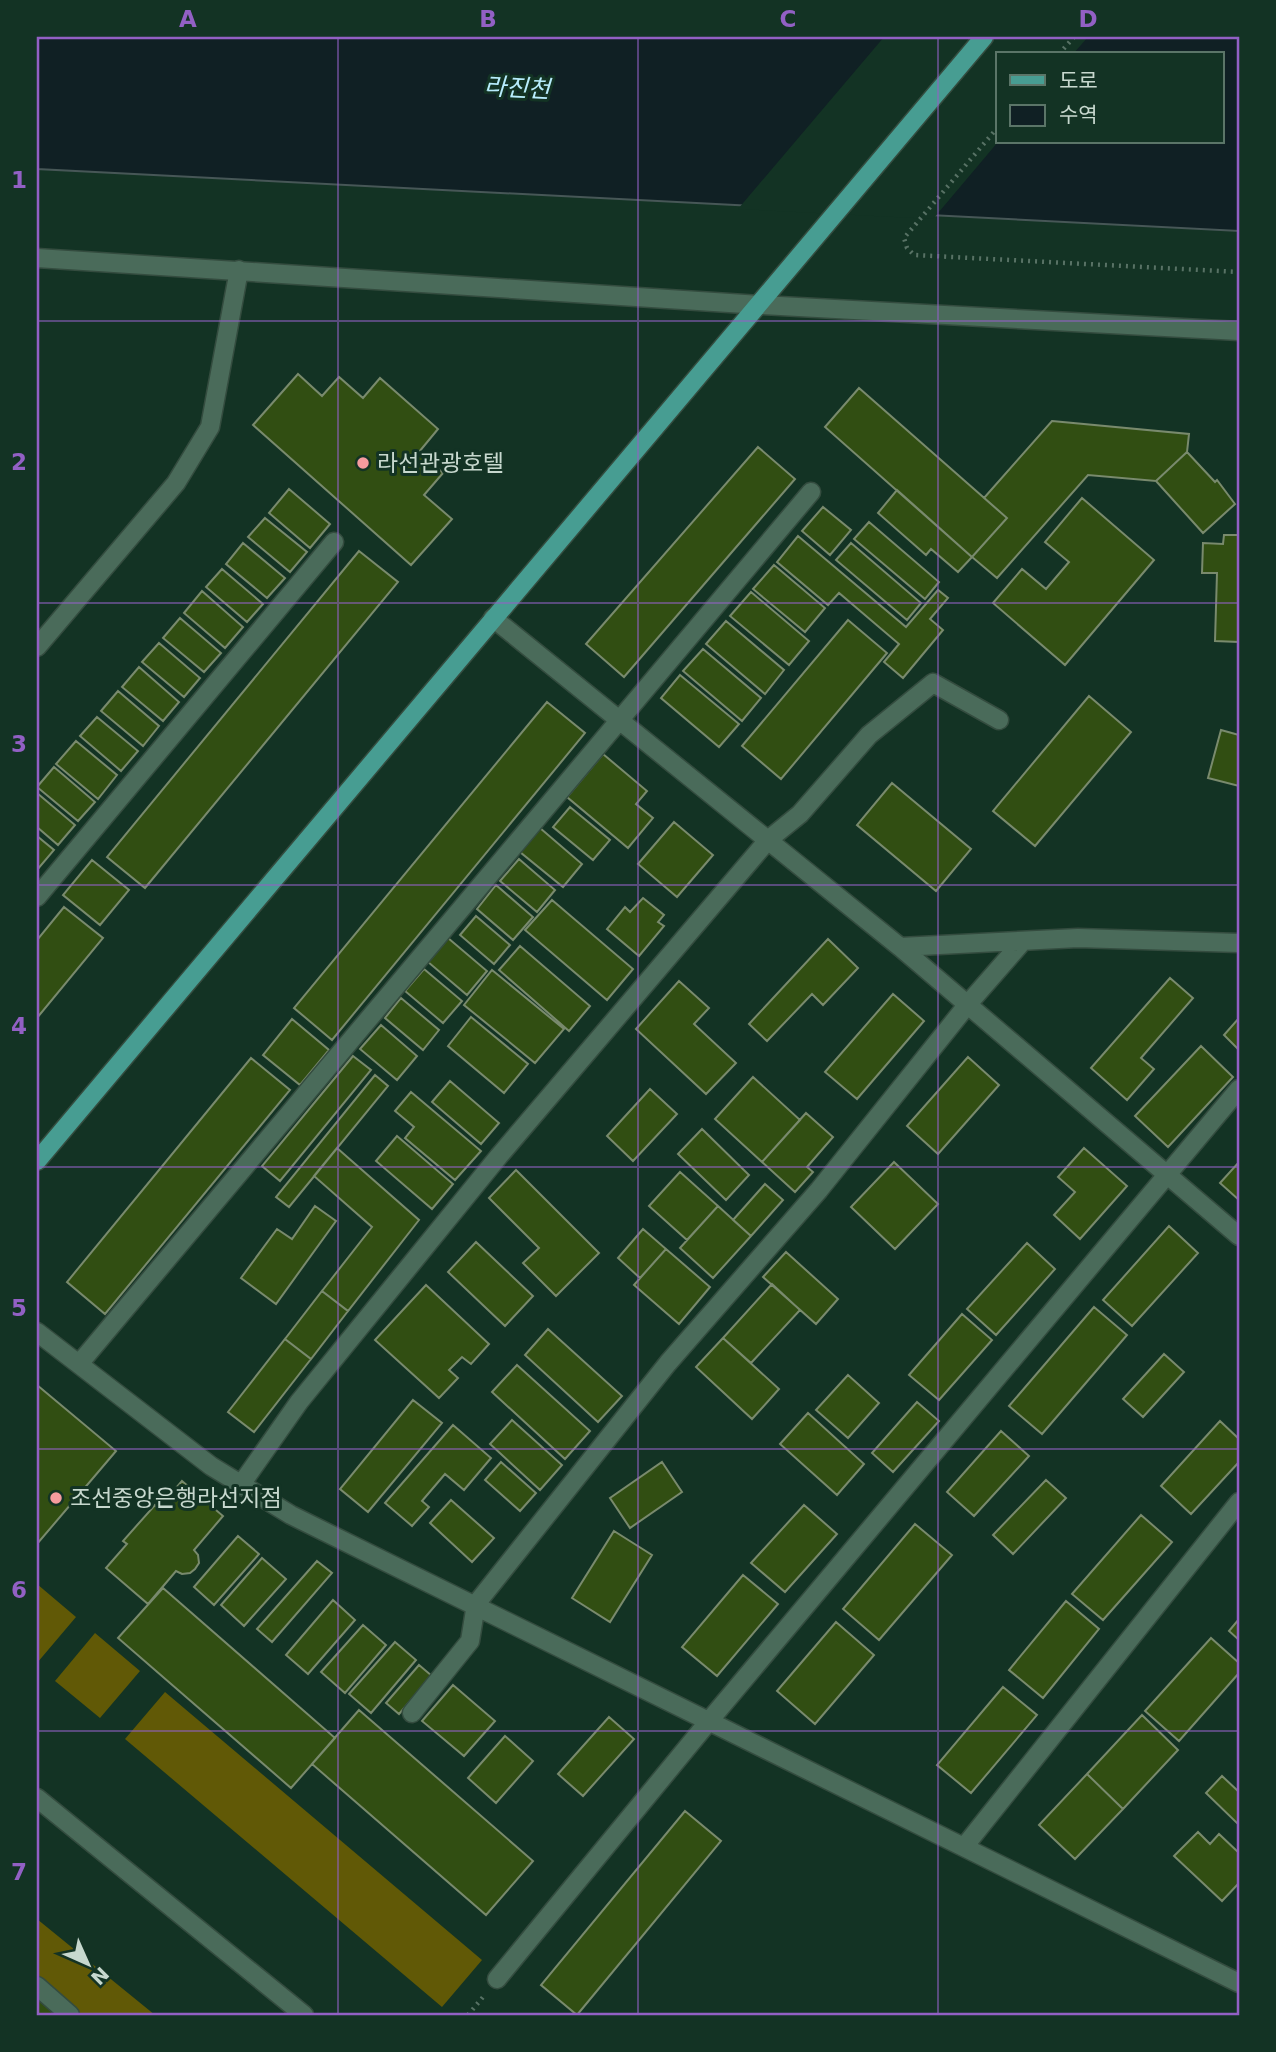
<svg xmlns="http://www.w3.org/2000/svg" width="1276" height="2052" viewBox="0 0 1276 2052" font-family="'DejaVu Sans','Noto Sans KR',sans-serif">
	<rect width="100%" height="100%" fill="#133324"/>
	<path fill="#615906" d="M37,1584L76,1617L37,1663Z
		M95,1633L140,1671L100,1718L55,1681Z
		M165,1692L482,1960L442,2007L125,1739Z
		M37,1919L155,2015H77L37,1980Z"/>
	<path fill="#102024" stroke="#475757" stroke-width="2" fill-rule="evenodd" d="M37,37H1239V231L37,169ZM998,54H1222V142H998Z"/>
	<path fill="#133324" d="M884,37H1088L1073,54H998V142L933,219L738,209Z"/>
	<path fill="#314e12" stroke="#798a6d" stroke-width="2" d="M298,374L322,396L339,377L363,398L380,378L438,429L419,452L443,473L424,495L452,519L411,565L253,425Z
		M859,388L1007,518L972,557L825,427Z
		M1052,421L1189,434L1187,452L1156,481L1088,475L997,578L972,557L1007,518L984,498Z
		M758,447L795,479L624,677L586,644Z
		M1187,452L1215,482L1217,480L1235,504L1203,533L1156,481Z
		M289,489L330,524L310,548L269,513Z
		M897,490L972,557L958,572L931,549L926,555L878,513Z
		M1082,498L1154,560L1065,665L993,603L1022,569L1046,589L1069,562L1045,542Z
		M823,507L851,530L830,555L802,531Z
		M265,518L307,552L290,572L248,537Z
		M869,522L939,582L925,599L854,539Z
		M1224,535H1239V653V642L1215,641L1217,573H1202L1203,543L1223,544Z
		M798,536L906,627L938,590L948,598L930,619L943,630L903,678L884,662L899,644L839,593L828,605L777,562Z
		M243,543L285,578L267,598L226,564Z
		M851,543L921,603L907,620L836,560Z
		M359,551L398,582L145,888L107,857Z
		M774,565L825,608L805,632L753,589Z
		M222,569L263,604L247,622L206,587Z
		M202,591L243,627L225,648L184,613Z
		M751,592L809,641L789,665L730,616Z
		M180,618L221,653L204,672L163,638Z
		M848,620L887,653L781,779L742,746Z
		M726,621L784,670L765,694L706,644Z
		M159,643L200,678L184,697L142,662Z
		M703,649L761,698L742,721L683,671Z
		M139,667L179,702L163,721L122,687Z
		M680,675L739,724L719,747L661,698Z
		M118,691L159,726L143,746L101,711Z
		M1089,696L1131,732L1035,846L993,811Z
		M547,702L585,733L332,1040L294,1008Z
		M97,717L138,751L121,771L80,736Z
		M1221,730L1239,735V786L1208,778Z
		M76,741L117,775L98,799L56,764Z
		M603,754L647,791L636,804L653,818L628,848L567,797Z
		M54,767L95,802L78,821L37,787Z
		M892,783L971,849L936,891L857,825Z
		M37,793L75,825L58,845L37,827Z
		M570,807L610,840L593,860L553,827Z
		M674,822L713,855L677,897L638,864Z
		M540,828L582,864L563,887L520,852Z
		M37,836L54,850L37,870Z
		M519,859L555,890L537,912L500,881Z
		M92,860L129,890L100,925L63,895Z
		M496,885L533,917L513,940L477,909Z
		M643,898L664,915L658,922L664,926L639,956L607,929L625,907L630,912Z
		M552,900L633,969L607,1000L525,930Z
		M64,907L103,938L37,1018V940Z
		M476,916L510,945L494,964L460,935Z
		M448,938L487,971L467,995L428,962Z
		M828,939L858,968L823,1005L812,994L767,1041L749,1024Z
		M520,946L590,1006L569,1031L499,970Z
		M424,969L462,1001L443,1023L405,991Z
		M492,970L564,1029L535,1063L464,1005Z
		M1170,978L1193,998L1141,1058L1154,1069L1127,1100L1091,1068Z
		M679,981L709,1008L694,1024L736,1063L706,1094L636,1029Z
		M893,994L924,1021L857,1099L825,1072Z
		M401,998L439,1030L423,1050L385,1018Z
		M471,1017L528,1064L504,1093L448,1046Z
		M1239,1018V1050L1224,1035Z
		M292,1019L329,1050L300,1085L263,1055Z
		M381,1025L417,1056L397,1080L360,1049Z
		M1201,1046L1233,1077L1168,1147L1135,1116Z
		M353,1056L371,1070L280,1181L262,1166Z
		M968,1057L999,1085L938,1154L907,1126Z
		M251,1058L290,1090L105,1314L67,1282Z
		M375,1075L388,1086L289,1207L276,1197Z
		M753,1077L800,1120L762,1162L715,1119Z
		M450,1081L499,1123L481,1144L432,1102Z
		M650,1089L677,1114L633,1161L607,1136Z
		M411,1092L481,1151L455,1180L405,1138L414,1127L395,1111Z
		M806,1113L833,1137L807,1167L813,1172L795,1192L762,1162Z
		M702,1129L749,1175L726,1200L678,1154Z
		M397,1136L453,1184L432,1209L376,1161Z
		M337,1148L419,1220L348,1311L322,1291L372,1227L314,1176Z
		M1084,1148L1127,1186L1080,1239L1054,1215L1075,1192L1058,1177Z
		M894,1162L938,1204L895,1249L851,1207Z
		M1239,1162V1200L1220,1183Z
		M516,1170L599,1253L556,1296L523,1263L539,1248L489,1198Z
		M680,1172L718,1206L687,1240L649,1206Z
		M765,1184L783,1200L751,1236L733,1220Z
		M315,1206L336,1221L276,1304L241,1278L277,1229L292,1239Z
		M718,1206L751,1236L713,1278L680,1248Z
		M1169,1226L1198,1253L1132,1326L1103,1300Z
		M643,1229L666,1249L640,1278L618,1258Z
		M476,1242L533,1296L505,1326L448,1272Z
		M1027,1243L1055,1269L996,1335L967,1309Z
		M666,1249L710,1287L679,1324L634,1285Z
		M786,1252L838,1299L816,1324L763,1277Z
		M772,1284L800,1310L751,1363L723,1338Z
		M426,1285L489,1344L471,1364L462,1357L449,1370L458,1378L439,1398L375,1340Z
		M322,1291L348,1311L311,1359L285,1339Z
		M1094,1307L1127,1335L1042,1434L1009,1406Z
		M962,1314L992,1340L939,1400L909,1375Z
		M548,1329L622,1396L598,1422L525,1355Z
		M723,1338L779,1389L752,1419L696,1367Z
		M285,1339L311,1359L254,1432L228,1412Z
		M1164,1354L1184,1372L1143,1417L1123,1399Z
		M517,1365L590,1431L565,1459L492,1392Z
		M848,1375L879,1403L848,1438L816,1410Z
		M37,1385L116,1451L37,1544Z
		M413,1400L442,1423L368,1512L340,1489Z
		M917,1402L939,1421L893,1472L872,1453Z
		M808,1413L864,1464L837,1495L780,1444Z
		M512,1420L562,1465L540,1490L490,1444Z
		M1220,1421L1239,1439V1462L1191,1514L1161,1486Z
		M453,1425L491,1458L464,1490L445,1474L422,1501L429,1507L412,1526L385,1503Z
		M1001,1431L1029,1456L974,1516L947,1492Z
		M501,1462L536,1493L520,1511L485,1480Z
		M662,1462L682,1492L630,1528L610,1498Z
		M1046,1480L1066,1498L1013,1554L993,1535Z
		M182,1481L223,1516L194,1550L198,1555L199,1563L195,1569L190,1573L182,1574L176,1571L148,1604L106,1568L127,1544L123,1541L155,1505L158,1509Z
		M451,1500L494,1538L472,1562L430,1523Z
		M804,1505L837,1534L785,1592L751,1563Z
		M1141,1515L1172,1542L1103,1620L1072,1594Z
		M915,1524L952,1555L879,1640L843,1609Z
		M614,1531L652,1555L610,1622L572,1598Z
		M238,1536L259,1554L214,1605L194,1587Z
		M262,1558L286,1579L244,1626L221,1605Z
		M317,1561L332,1573L272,1642L257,1629Z
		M743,1575L778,1604L717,1676L682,1647Z
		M163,1588L335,1738L291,1788L118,1638Z
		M333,1600L355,1620L308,1674L286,1655Z
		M1066,1601L1099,1629L1043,1698L1009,1670Z
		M1239,1619V1640L1229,1631Z
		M836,1622L874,1655L815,1724L777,1691Z
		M363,1625L386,1645L345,1693L321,1672Z
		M1211,1638L1239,1663V1673L1179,1741L1145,1711Z
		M395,1642L416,1660L371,1713L349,1694Z
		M419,1665L432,1676L399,1714L386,1703Z
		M453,1685L495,1721L464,1756L422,1721Z
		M1003,1687L1037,1715L971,1793L937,1765Z
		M359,1710L533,1861L486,1915L312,1764Z
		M1142,1715L1178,1750L1123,1809L1087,1774Z
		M609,1717L634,1739L583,1796L558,1774Z
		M505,1736L533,1761L496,1803L468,1778Z
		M1087,1774L1123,1809L1075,1859L1039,1825Z
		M1222,1776L1239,1792V1825L1206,1793Z
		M685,1811L721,1841L577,2015L541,1985Z
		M1198,1832L1210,1844L1219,1834L1239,1853V1883L1222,1901L1174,1856Z
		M37,1994L61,2015H37Z"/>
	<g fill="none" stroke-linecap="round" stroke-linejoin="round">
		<g stroke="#344c3f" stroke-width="21">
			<path id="minor" d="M37,258L760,305L1239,331
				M493,618L900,947L1078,938L1239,943
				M37,647L176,483L210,427L239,270
				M37,897L334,542
				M900,947L1239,1236
				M37,1332L211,1466L291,1515L1239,1983
				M79,1364L811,492
				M240,1486L299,1402L499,1156L768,840L800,814L869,735L933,683L999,720
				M412,1713L470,1641L476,1604L668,1363L819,1190L968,1004L1023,941
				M37,1798L304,2015
				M964,1847L1239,1502
				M497,1979L709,1721L1239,1089
				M37,1986L70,2015"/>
		</g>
		<g stroke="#344c3f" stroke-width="21">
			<path id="major" d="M37,1161C352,786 668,412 984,37"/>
		</g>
		<path stroke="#587265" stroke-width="4.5" stroke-dasharray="2 5" stroke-linecap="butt" d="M1059,54L1074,37
			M998,127L904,238L907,248L914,255L1239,272
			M468,2015L483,1997"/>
		<use href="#minor" stroke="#4a6b5a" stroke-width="18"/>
		<use href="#major" stroke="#479d92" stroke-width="18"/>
	</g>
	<path fill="none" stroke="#9260c4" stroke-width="2" stroke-opacity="0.55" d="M338,37V2015M638,37V2015M938,37V2015M37,321H1239M37,603H1239M37,885H1239M37,1167H1239M37,1449H1239M37,1731H1239"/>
	<g fill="#f59b9e" stroke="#133324" stroke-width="2.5">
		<circle cx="363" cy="463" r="7"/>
		<circle cx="56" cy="1498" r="7"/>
	</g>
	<g text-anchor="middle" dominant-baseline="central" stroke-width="6" stroke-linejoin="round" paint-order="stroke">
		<g font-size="23" fill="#c7d8ce" stroke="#133324" text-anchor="start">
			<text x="377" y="463">라선관광호텔</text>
			<text x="70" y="1498">조선중앙은행라선지점</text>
		</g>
		<g font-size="24" font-style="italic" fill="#b8edfd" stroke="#133324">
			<text transform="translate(517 88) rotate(3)">라진천</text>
		</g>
	</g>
	<rect width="1276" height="2052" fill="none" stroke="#133324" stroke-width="77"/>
	<rect x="996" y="52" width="228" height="91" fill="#133324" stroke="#5b7568" stroke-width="2"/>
	<rect x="1010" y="75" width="35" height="10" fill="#479d92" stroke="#5b7568" stroke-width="2"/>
	<text x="1059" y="88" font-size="21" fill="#c7d8ce">도로</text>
	<rect x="1010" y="105" width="35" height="21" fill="#102024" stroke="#5b7568" stroke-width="2"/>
	<text x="1059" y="122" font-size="21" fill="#c7d8ce">수역</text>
	<g transform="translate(88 1964) rotate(135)" stroke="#133324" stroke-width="5" paint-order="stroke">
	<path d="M0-5L12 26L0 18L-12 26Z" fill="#c7d8ce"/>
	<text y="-10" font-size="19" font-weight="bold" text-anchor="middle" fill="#c7d8ce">N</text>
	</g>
	<rect x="38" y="38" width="1200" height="1976" fill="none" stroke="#9260c4" stroke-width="2.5"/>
	<g font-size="23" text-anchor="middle" font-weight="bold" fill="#9260c4">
		<text x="188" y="27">A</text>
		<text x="488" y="27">B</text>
		<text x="788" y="27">C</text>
		<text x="1088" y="27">D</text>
		<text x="19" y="188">1</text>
		<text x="19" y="470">2</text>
		<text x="19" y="752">3</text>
		<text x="19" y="1034">4</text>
		<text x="19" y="1316">5</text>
		<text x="19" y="1598">6</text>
		<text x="19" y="1880">7</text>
	</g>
</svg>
